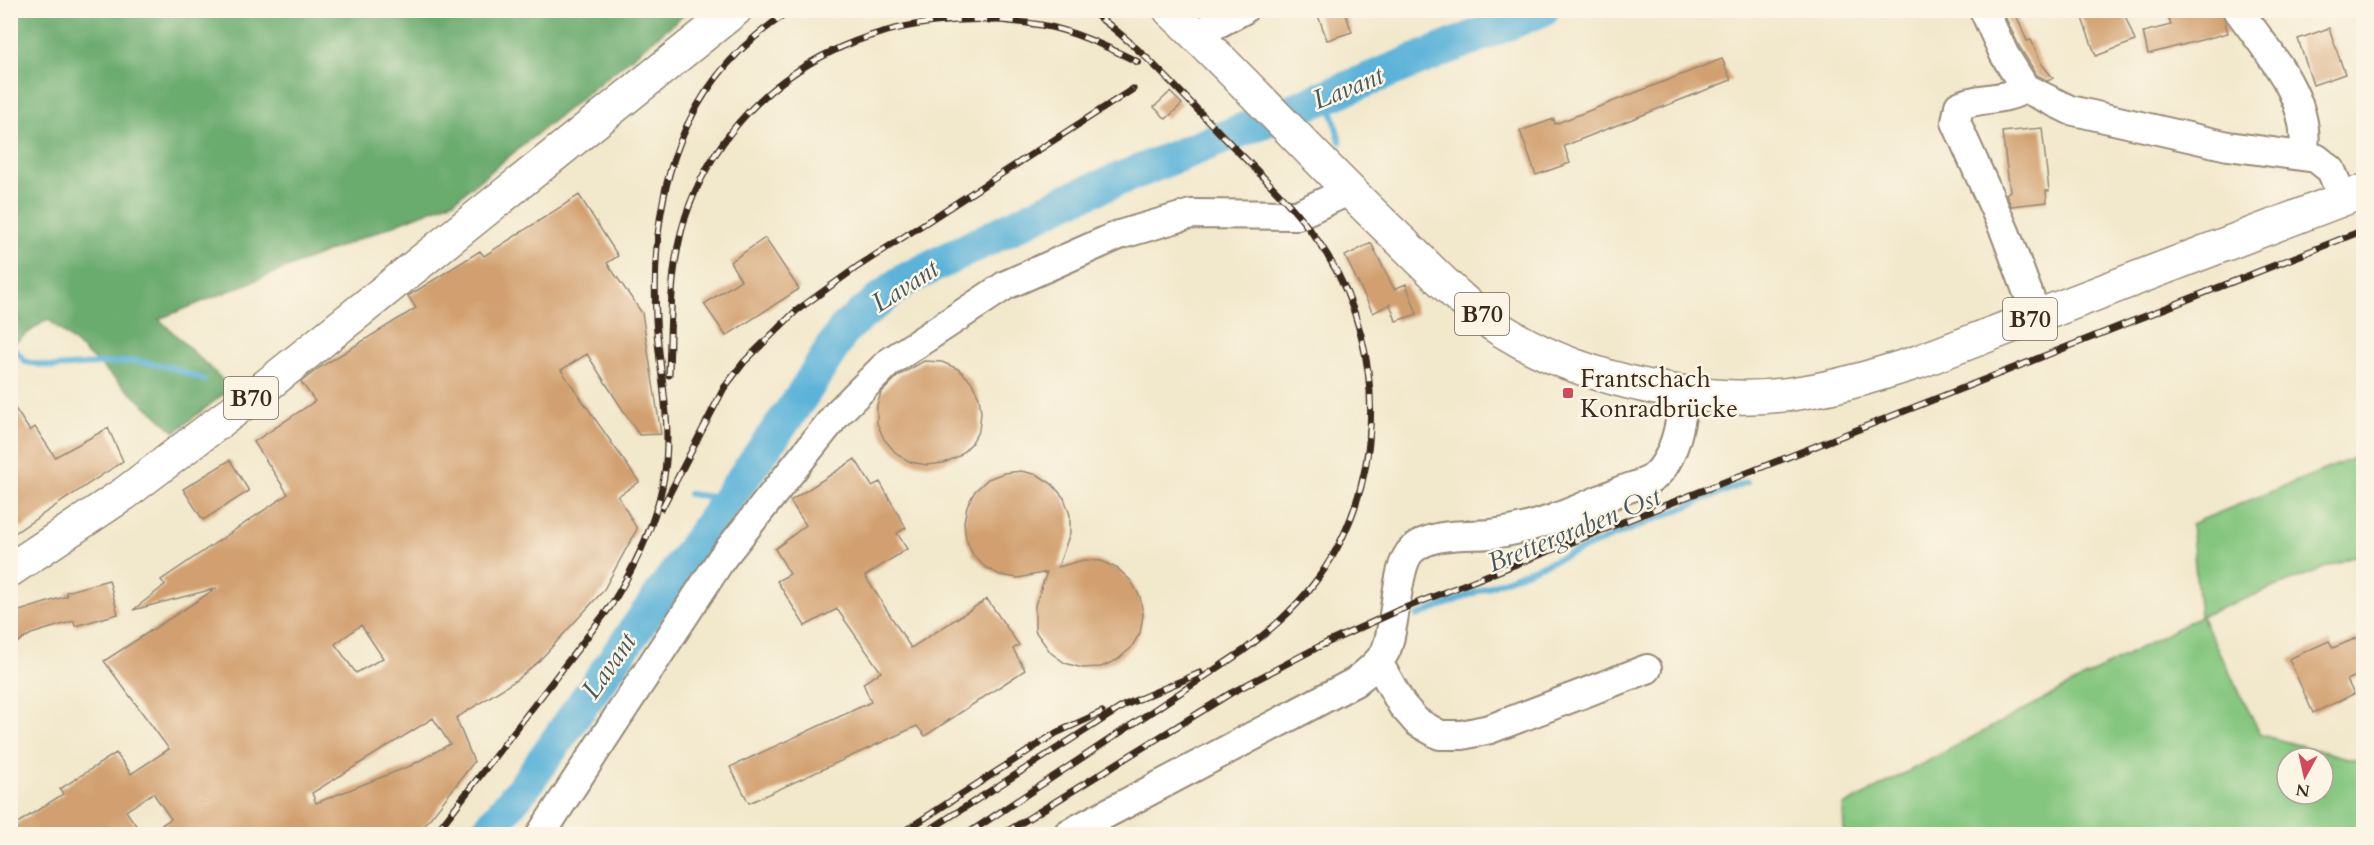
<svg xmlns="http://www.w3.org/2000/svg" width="2374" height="845" viewBox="0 0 2374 845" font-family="Cardo,serif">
	<rect width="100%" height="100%" fill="#fcf5e5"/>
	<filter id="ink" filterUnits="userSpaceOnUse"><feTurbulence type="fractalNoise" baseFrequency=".0167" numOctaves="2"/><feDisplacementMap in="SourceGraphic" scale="12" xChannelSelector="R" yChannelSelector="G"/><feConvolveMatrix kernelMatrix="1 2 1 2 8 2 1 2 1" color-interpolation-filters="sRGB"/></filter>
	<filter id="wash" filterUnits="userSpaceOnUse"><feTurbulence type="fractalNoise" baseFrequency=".008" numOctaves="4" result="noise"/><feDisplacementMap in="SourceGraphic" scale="24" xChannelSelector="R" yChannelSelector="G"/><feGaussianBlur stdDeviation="1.35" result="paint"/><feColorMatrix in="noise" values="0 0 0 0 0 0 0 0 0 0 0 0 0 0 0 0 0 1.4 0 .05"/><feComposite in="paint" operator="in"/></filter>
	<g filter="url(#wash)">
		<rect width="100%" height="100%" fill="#f2e8cc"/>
		<path fill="#84c67f" stroke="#60784e" stroke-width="1.5" fill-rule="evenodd" d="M2363,454V553L2201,616L2261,735L2363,762V834H1844L1843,806L2200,616L2191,524ZM2287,758H2323V794H2287Z"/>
		<path fill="#6bab6e" stroke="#536a46" stroke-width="1.5" d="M11,10H689V11L454,201L159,319L231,388L175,432L48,319L11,345Z"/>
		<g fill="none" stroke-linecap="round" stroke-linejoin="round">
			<path stroke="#5cb3d9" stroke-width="6" d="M1328,96L1340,142
				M10,344L26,362L54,367L139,361L170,367L204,380
				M689,494L728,499
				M1417,616L1747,482"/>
			<path stroke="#5cb3d9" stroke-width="34" d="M485,834L524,787L728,499L801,397L845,328L903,281L1067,200L1542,10"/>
		</g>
		<g id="blocks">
			<path fill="#d2a070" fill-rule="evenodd" d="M1316,10H1344L1352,32L1327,40Z
				M2002,10H2014L2027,41L2031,40L2041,63L2053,78L2048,81L2037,75L2019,46Z
				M2079,10H2123L2135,41L2096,56Z
				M2165,10H2222L2228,33L2148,54L2143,32L2171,25Z
				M2329,28L2345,74L2313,85L2298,39Z
				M1722,59L1731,80L1564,146L1570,163L1536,175L1520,131L1554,119L1555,124Z
				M1170,92L1182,104L1166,119L1154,107Z
				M2042,128L2049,191H2046L2047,202L2011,206L2006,194L2010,191L2002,132Z
				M579,195L618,256L607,263L642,313L661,434L639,435L587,354L561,370L639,482L618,496L637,529L603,591L539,661L518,679L456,718L474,762L418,834H147L171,819L153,793L126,811L142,834H10V828L63,794L60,789L116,753L131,774L169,749L104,661L217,588L133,610L165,585L161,580L288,494L254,442L315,401L301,382L319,368L416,308L408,296L480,251L484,256ZM361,625L383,658L356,673L335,644ZM433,718L450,744L410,766L316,803L312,793Z
				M765,238L799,289L726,336L704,304L741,280L730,262Z
				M1371,243L1394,289L1406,284L1417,314L1396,321L1390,304L1373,313L1345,256Z
				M924,361L942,362L958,369L971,381L979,397L981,413L979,430L971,444L959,456L944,463L927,465L910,462L895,452L884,439L877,423V405L881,393L898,376Z
				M10,401L30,431L35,427L55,457L108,428L123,461L10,536Z
				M855,459L872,486L880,482L906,528L897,533L907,549L865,576L911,648L987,599L1019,645L1013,649L1025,670L925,736L917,726L749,803L730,767L871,702L863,683L881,672L837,609L805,626L777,581L790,574L775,549L806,525L790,501Z
				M230,460L249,491L203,520L183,489Z
				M1021,471L1038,475L1052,484L1064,498L1070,515V533L1058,567L1084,560L1101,561L1118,569L1131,581L1140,597L1143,615L1140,633L1131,648L1117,660L1101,667L1082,668L1065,663L1051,653L1035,631V605L1047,572L1018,578L1000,575L985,567L973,555L966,539L964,522L967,506L975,491L988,479L1004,473Z
				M109,580L118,614L75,626L74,621L31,634L10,647V614L67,596L66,592Z
				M2364,635V673L2347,680L2354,694L2313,713L2289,659L2329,641L2333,648Z"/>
		</g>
	</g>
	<g filter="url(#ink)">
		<use href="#blocks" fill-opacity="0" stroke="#968975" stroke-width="1.5"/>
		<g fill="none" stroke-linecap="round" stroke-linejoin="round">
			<g stroke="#968975" stroke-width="32">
				<path id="minor" d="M1984,10L2004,54L2025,88L2070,110L2228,146L2316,158L2331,170L2343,199
					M2238,10C2268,52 2314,102 2303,156
					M1196,35L1243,10
					M2025,88C2005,102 1980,96 1959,106L1956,122L2005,232L2037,317
					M1378,662L1402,705L1417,722L1440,735H1462L1490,729L1647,669
					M541,834L722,558L837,414L888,363L1006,285L1119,235L1191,214L1297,215L1348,191
					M1068,834L1355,682C1366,673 1380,663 1386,650C1397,624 1395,565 1412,550C1432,532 1467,536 1491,534C1537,529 1579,509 1620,491C1630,487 1646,484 1654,477C1676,458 1681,419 1685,393"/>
			</g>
			<g stroke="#968975" stroke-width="36">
				<path id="major" d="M1170,10C1249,85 1322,166 1401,241C1433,272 1465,307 1503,331C1583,381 1711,409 1804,392C1843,386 1880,374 1918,362L2364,191
					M10,570L124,494L256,394L735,10"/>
			</g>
			<use href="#minor" stroke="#fff" stroke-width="28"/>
			<use href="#major" stroke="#fff" stroke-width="33"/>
			<g stroke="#3b2a1e" stroke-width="7">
				<path id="rail" d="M669,375C671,317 669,258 690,204C747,61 894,0 1041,25C1075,31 1107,47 1138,62
					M662,508L724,388L744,362L796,311L857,267L1133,89
					M435,834L610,607C635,567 656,524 664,477C673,423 659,372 656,319C650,193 679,80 792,10
					M900,834L1056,733L1102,712
					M923,834L1125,705L1200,673
					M967,834L1243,651C1269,631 1292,612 1312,586C1386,493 1389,353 1326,253C1297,207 1255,170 1218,131C1177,89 1137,43 1089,10
					M1003,834L1231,693L1322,645L1397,611L2364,230"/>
			</g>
			<use href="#rail" stroke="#fcf5e5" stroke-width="4.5" stroke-dasharray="14" stroke-linecap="butt"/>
		</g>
	</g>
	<rect fill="#d1495b" stroke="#fcf5e5" stroke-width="2" x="1562" y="387" width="12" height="12" rx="3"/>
	<g text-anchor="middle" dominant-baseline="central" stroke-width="5" stroke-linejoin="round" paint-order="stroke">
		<g fill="#fcf5e5" stroke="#75675a" stroke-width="1.5">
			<rect x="1455" y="293" width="54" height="42" rx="4.5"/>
			<rect x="2003" y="298" width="54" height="42" rx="4.5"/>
			<rect x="224" y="377" width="54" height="42" rx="4.5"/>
		</g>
		<g font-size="24" font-weight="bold" fill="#3b2a1e">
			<text x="1482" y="314">B70</text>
			<text x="2030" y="319">B70</text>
			<text x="251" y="398">B70</text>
		</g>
		<g font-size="26" fill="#3b2a1e" stroke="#fcf5e5" text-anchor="start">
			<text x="1580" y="378">Frantschach<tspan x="1580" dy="30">Konradbrücke</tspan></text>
		</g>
		<g font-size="27" font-style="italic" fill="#475a5f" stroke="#fcf5e5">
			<text transform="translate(1348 88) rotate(-22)">Lavant</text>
			<text transform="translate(905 286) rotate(-33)">Lavant</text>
			<text transform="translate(1574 530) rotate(-22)">Brettergraben Ost</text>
			<text transform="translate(609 666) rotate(-55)">Lavant</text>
		</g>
	</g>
	<rect width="2374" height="845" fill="none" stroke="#fcf5e5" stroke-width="36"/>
	<g transform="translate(2305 776) rotate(188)"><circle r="28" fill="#fcf5e5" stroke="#afa495" stroke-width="1.5"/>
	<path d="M0-4.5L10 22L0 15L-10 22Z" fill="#d1495b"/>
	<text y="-9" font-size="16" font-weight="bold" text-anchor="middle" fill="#3b2a1e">N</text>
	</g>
</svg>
